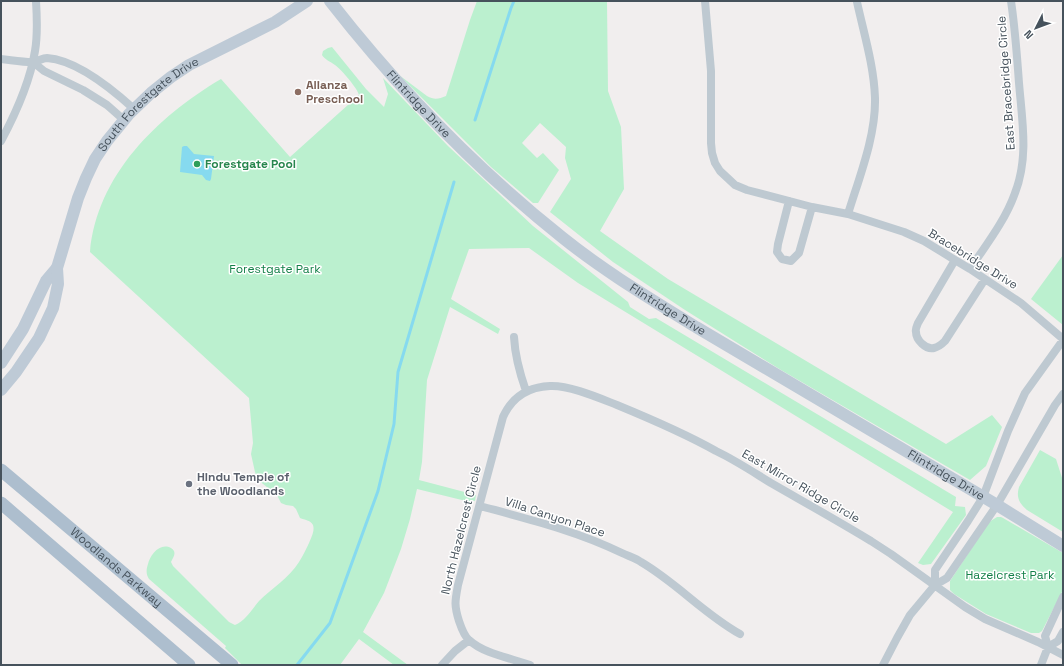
<svg xmlns="http://www.w3.org/2000/svg" width="1064" height="666" viewBox="0 0 1064 666" font-family="'Space Grotesk',sans-serif">
	<rect width="100%" height="100%" fill="#f1eeee"/>
	<path fill="#bbf0cf" d="M477,1H607L608,91L621,127L624,189L600,231L668,279L946,444L992,415L1002,427L986,466L970,480L781,370L685,310L613,262L550,212L571,179L565,158L566,147L540,123L522,143L537,158L543,153L559,170L538,203H533L491,167L399,75L427,96C434,100 439,99 446,96L470,20Z
		M332,47L366,89L384,107L388,94L383,78L448,146L533,226L628,302L630,307L649,319L656,318L956,497L955,506L965,507L966,515L931,564L923,565L918,563L953,512L578,283L529,248L469,249L451,299L500,329L498,334L450,307L427,380L422,462L419,480L476,495L475,501L470,500V502L417,489L410,519L401,549L384,593L363,632L408,665H394L359,639L340,665H242L225,648L226,646L149,579C146,574 146,570 148,564C150,555 160,542 171,548C177,552 174,556 171,562L173,566L229,622L235,625C245,621 252,609 259,601C272,588 289,578 299,562C303,556 306,549 309,543C311,538 315,531 313,525C310,520 305,520 300,518L296,509L293,506L286,505L281,503L277,495L258,480L255,472L251,454L253,443L249,398L90,252C97,175 157,117 221,79L290,157L359,95C358,89 341,69 335,65C330,61 325,60 322,55L323,51L328,48Z
		M1063,255V325L1031,299Z
		M1040,450L1056,459L1063,481V532L1027,510C1019,503 1016,497 1019,487Z
		M997,517H1001L1003,518L1063,553V590L1042,631L1039,633H1031L986,614L954,594L950,590V581L989,522Z"/>
	<path fill="#86daef" d="M184,146H187L194,154L214,156L211,179L210,181L206,180L202,175L180,172L182,147Z"/>
	<g fill="none" stroke-linecap="round" stroke-linejoin="round">
		<path stroke="#86daef" stroke-width="3" d="M475,120L511,8L514,1
			M297,665L330,623L378,491L394,424L398,372L454,182"/>
		<path stroke="#bec9d1" stroke-width="8" d="M705,1L711,71V143L712,153L715,163L720,171L735,185L747,190L812,207L848,214L904,232L924,241L955,260L970,269L1021,303L1063,339
			M1,59C11,60 22,62 32,62C37,62 42,58 47,58C77,60 112,89 134,109
			M33,62L44,71L83,90L107,105L124,120
			M1,141C16,113 30,82 35,51C38,34 37,17 36,1
			M789,201L778,244L777,252L782,259L791,261L799,253L812,207
			M848,214C859,178 876,136 875,98C874,66 864,34 857,2
			M955,260L918,323C917,326 915,329 916,332C916,340 926,350 934,348C939,347 942,344 945,341L985,279
			M970,269C986,245 1005,221 1015,193C1029,157 1022,120 1019,83C1017,55 1015,28 1011,1
			M514,337C515,356 520,374 526,391
			M480,506C528,519 577,531 622,553C628,556 635,558 641,562C677,583 704,614 740,634
			M935,585V570L968,521L983,497L1008,431L1025,393L1063,340
			M1048,647L1058,641L1063,632
			M442,665L455,651L469,640
			M530,665C511,658 484,654 469,640C464,636 461,627 459,621C454,605 455,601 458,585L503,417C512,397 528,387 550,386C569,385 599,398 617,405C651,419 684,433 716,451C735,460 753,472 771,483C804,502 838,521 871,541L891,554L965,607L985,619L1038,642L1063,655
			M883,665L897,638L910,615L935,585L947,578L997,505L1055,405L1063,394
			M1041,665L1048,647L1045,636L1063,597"/>
		<g stroke="#becad6" stroke-width="12">
			<path id="s1" d="M330,1C398,88 476,169 563,238C604,271 651,299 696,327L997,505L1063,546"/>
			<path d="M1,363L23,329L46,281L57,268"/>
			<path id="s2" d="M1,390L16,372L39,338L53,308L58,284L57,268L78,198L86,178L95,159L107,141L129,114L151,93L171,77L189,65L275,22L307,1"/>
		</g>
		<g stroke="#adbece" stroke-width="13">
			<path id="s3" d="M1,470L232,665"/>
			<path d="M1,503L189,665"/>
		</g>
	</g>
	<circle fill="#8d6e63" stroke="#fff" stroke-width="1.5" cx="298" cy="92" r="4"/>
	<circle fill="#2e9e5b" stroke="#fff" stroke-width="1.5" cx="197" cy="164" r="4"/>
	<circle fill="#6b7280" stroke="#fff" stroke-width="1.5" cx="189" cy="484" r="4"/>
	<g text-anchor="middle" dominant-baseline="central" stroke-width="3" stroke-linejoin="round" paint-order="stroke">
		<g font-size="12" fill="#46525c" stroke="#fff">
			<text transform="translate(1006 83) rotate(-94)">East Bracebridge Circle</text>
			<text stroke="none"><textPath href="#s1" startOffset="136">Flintridge Drive</textPath></text>
			<text stroke="none"><textPath href="#s2" startOffset="331">South Forestgate Drive</textPath></text>
			<text transform="translate(973 259) rotate(32)">Bracebridge Drive</text>
			<text stroke="none"><textPath href="#s1" startOffset="460">Flintridge Drive</textPath></text>
			<text stroke="none"><textPath href="#s1" startOffset="784">Flintridge Drive</textPath></text>
			<text transform="translate(801 486) rotate(30)">East Mirror Ridge Circle</text>
			<text transform="translate(555 517) rotate(18)">Villa Canyon Place</text>
			<text transform="translate(461 530) rotate(-76)">North Hazelcrest Circle</text>
			<text stroke="none"><textPath href="#s3" startOffset="151">Woodlands Parkway</textPath></text>
		</g>
		<g font-size="12" font-weight="bold" fill="#785e54" stroke="#fff" text-anchor="start">
			<text x="306" y="85">Alianza<tspan x="306" dy="14">Preschool</tspan></text>
		</g>
		<g font-size="12" font-weight="bold" fill="#27864d" stroke="#fff" text-anchor="start">
			<text x="205" y="164">Forestgate Pool</text>
		</g>
		<g font-size="12" fill="#148049" stroke="#fff">
			<text x="275" y="269">Forestgate Park</text>
			<text x="1010" y="575">Hazelcrest Park</text>
		</g>
		<g font-size="12" font-weight="bold" fill="#5b616d" stroke="#fff" text-anchor="start">
			<text x="197" y="477">Hindu Temple of<tspan x="197" dy="14">the Woodlands</tspan></text>
		</g>
	</g>
	<rect width="1064" height="666" fill="none" stroke="#46525c" stroke-width="4"/>
	<g transform="translate(1036 28) rotate(228)" stroke="#ffffff" stroke-width="3" paint-order="stroke">
	<path d="M0-3L7 15L0 10L-7 15Z" fill="#46525c"/>
	<text y="-6" font-size="11" font-weight="bold" text-anchor="middle" fill="#46525c">N</text>
	</g>
</svg>
